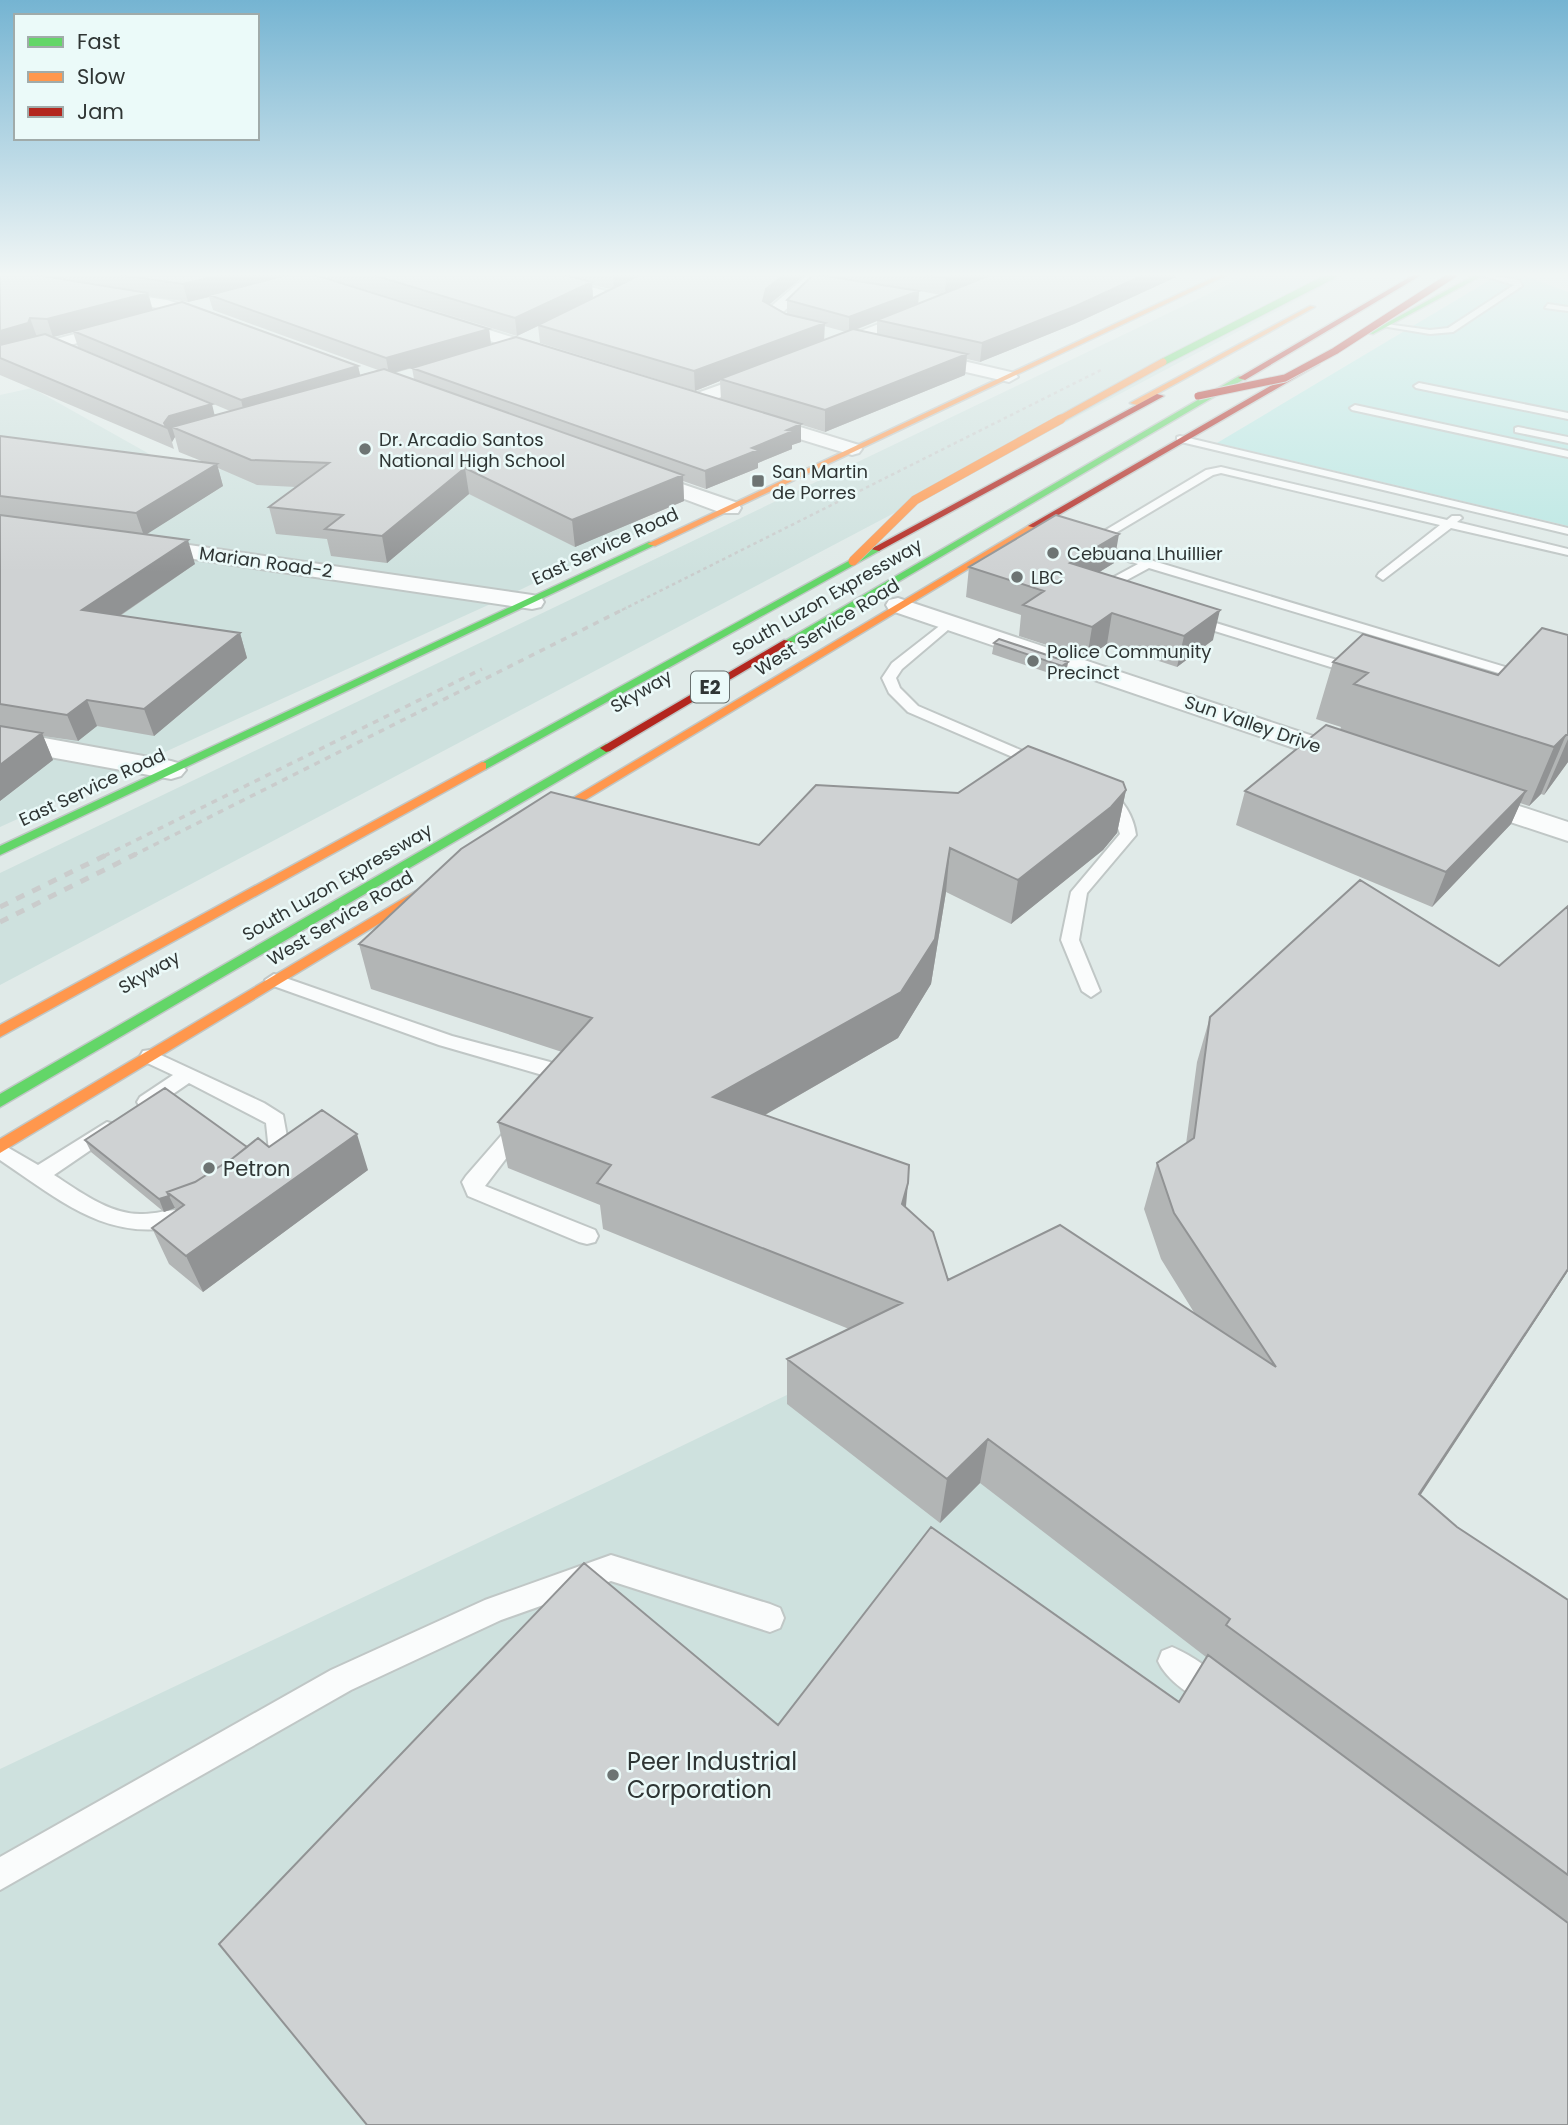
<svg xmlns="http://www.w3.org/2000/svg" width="1568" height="2125" viewBox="0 0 1568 2125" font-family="Poppins,sans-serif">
	<rect width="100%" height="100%" fill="#e0eae8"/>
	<path fill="#cee1de" d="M1250,274H1347L0,985V873Z
		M32,388L192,478L373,422L652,526L497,601L0,827V395Z
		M1050,1268L1568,2125H0V1769L607,1482Z"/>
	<path fill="#bae7e3" d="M1500,274H1521L1568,292V526L1217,443Z"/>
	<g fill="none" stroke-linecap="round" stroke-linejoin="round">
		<g stroke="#c0c7c6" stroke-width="4">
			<path id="lane" d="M1478,274L1519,280L1522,286L1453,332L1430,334L1382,326L1386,324L1430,330L1448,328L1514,285Z
				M1548,304L1568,307V311L1545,308Z
				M1419,383L1568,413V419L1416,388L1414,386Z
				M1355,405L1568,451V457L1352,410L1350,408Z
				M1518,427L1568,437V443L1515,432V428Z
				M1180,436L1568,528V534L1177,441V437Z
				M1221,467L1447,520L1452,516H1460L1462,518L1457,522L1568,549V555L1451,528L1383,580L1377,576L1379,573L1440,525L1221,473L1213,475L1097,544L1568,686V694L1149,568L1112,588L1117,594L1115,597H1107L1099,587L1101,584L1138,564L1086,548L1082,545L1084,543L1206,470Z
				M1193,616L1360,667L1362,670L1360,673H1350L1189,623V617Z
				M951,617L957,621L955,624L902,669L896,678L900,688L918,706L1046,761L1048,764L1046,767H1036L908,712L889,693L882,678L892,663Z
				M1106,791C1123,796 1134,818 1136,835L1087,893L1079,940L1100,991L1091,997L1082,991L1061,940L1071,892L1120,834L1113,813L1098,796Z
				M274,974L452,1036L550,1062L562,1067L567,1082L560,1092H546L543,1087L547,1081L546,1076L439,1045L268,984L265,980Z
				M150,1050L264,1103L283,1115L290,1153C284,1164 277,1170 265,1166L262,1161L269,1151L266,1123L189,1083L154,1107H140L137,1102L140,1097L173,1075L143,1061L140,1056L143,1051Z
				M520,1120L527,1122L530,1127L485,1186L595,1230L598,1236L595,1242L587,1244L579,1242L468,1196L462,1182L466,1176L513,1122Z
				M107,1122L114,1124L117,1129L114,1134L54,1175C79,1191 109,1214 140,1214C156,1215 175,1207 190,1211L193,1217L190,1223C112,1247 61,1201 0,1160V1143L38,1165Z
				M611,1555L770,1604L780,1608L784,1618L780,1628L770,1632L611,1581L501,1620L351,1690L0,1890V1857L331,1670L485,1600Z
				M1172,1647C1191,1655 1220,1673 1227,1692L1223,1702L1213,1706C1194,1699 1166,1680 1158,1661L1162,1651Z"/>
		</g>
		<g stroke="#c0c7c6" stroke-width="4">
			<path id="street" d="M516,274H541L621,295L624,298L616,303L518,277Z
				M809,274H825L782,313V316L819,328L821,331L819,334L813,336C797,332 777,331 766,318L768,309Z
				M1007,274H1028L829,356H817L814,352L817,348Z
				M0,275L167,300L227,319L229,322L221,327L165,309L0,283Z
				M441,315L560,352L563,356L560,360H548L435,323L433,320Z
				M127,320L135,325L133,328L0,364V354Z
				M916,350L1015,373L1018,377L1009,382L910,359L907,355Z
				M770,367L776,368L779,372L776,376L703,404L696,406L687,400L689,396Z
				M751,412L859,445L862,449L859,453L852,455L744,422L741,418Z
				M635,468L738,503L741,508L738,513H722L628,478L625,474L628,470Z
				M141,538L532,595L541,597L544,602L541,607L532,609L133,550L130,545L133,540Z
				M898,598L1364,753L1369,759L1364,765L1354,768L1344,765L889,610L886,605L889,600Z
				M0,730L171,761L181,764L186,770L181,776L171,779L0,748Z
				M1467,789L1568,822V841L1456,804L1452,798L1456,792Z"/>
		</g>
		<g stroke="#c0c7c6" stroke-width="3">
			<path id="fast" d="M1477,274H1485L1373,334L1368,333Z
				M1239,376L1246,378L792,644L783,642Z
				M649,542L657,544L0,855V846Z
				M876,546L881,549L879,551L486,769H478L476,766Z
				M606,744L610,745V751L0,1107V1094Z"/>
		</g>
		<g stroke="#c0c7c6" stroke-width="3">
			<path id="slow" d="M1221,274H1229L655,546L647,544Z
				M1310,306L1315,307L1137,405L1130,403Z
				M1033,523L1038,526L1036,528L537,829L532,830L526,826Z
				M482,762L486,763V769L0,1037V1025Z
				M448,872L453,873L455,876L453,879L0,1153V1139Z"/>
		</g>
		<g stroke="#c0c7c6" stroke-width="3">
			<path id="jam" d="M1415,274H1423L1245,380L1238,378Z
				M1312,362L1319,364L1036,528L1028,526Z
				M1157,394L1164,396L879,551L871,549Z
				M784,640L793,642L610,751L606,752L600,748Z"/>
		</g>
		<use href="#lane" fill="#fafcfc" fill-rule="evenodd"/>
		<use href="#street" fill="#fafcfc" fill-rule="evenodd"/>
		<use href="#fast" fill="#63d668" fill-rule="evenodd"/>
		<use href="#slow" fill="#ff974d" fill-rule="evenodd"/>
		<use href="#jam" fill="#b3261e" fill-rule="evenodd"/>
		<path stroke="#cacccc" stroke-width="2.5" stroke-dasharray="3.5 3.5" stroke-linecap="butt" d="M622,610L1101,370"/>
		<path stroke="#cacccc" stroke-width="3.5" stroke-dasharray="6 6" stroke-linecap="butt" d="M104,856L482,669
			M132,856L626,608"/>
		<path stroke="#cacccc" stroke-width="5" stroke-dasharray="9 9" stroke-linecap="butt" d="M0,907L108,854
			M0,922L136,854"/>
		<g stroke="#c0c7c6" stroke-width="9" stroke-linecap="butt">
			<path id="fast-bridge" d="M1163,362L1335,274"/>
		</g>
		<g stroke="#c0c7c6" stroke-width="9" stroke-linecap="butt">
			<path id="slow-bridge-far1" d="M1057,421L1163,362"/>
		</g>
		<g stroke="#c0c7c6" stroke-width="10" stroke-linecap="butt">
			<path id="slow-bridge" d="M853,561L915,500L1061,419"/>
		</g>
		<g stroke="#c0c7c6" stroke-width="9" stroke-linecap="butt">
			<path id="jam-bridge" d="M1198,396L1285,378L1335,351L1454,274"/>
		</g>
		<use href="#fast-bridge" stroke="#63d668" stroke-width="7"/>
		<use href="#slow-bridge-far1" stroke="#ff974d" stroke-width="7"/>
		<use href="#slow-bridge" stroke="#ff974d" stroke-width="9"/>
		<use href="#jam-bridge" stroke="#b3261e" stroke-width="7"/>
	</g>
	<path fill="#b2b5b5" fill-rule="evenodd" d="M0,274H284V276L489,329L491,345L801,442L792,445V449L758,463V468L706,489L683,481L684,501L575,547L469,494L387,563L331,556L327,539L276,534L269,507L296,487L257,485L218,468L223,486L146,534L195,564L120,616L240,633L247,658L154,736L97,726L78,741L43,736L53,760L0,801V436L204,462L179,452L175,437L172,442L174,449L0,375ZM149,296L188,302L209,297L213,310L378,370L360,375L358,366L153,310ZM73,332L78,347L230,411L215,415L54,337ZM464,353L412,368L414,379L395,373Z
		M327,274H806L770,304L787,314V300L826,276V274H1176V277L1074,324L980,362L967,359L965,375L825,432L721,400L720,381L695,391L540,343L538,326L517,336L327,278ZM592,285L611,289L593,298ZM919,291L941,295L918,304ZM877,321V334L856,330ZM824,326L846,332L824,340Z
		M1114,563L1099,572L1213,640L1177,667L1107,644L1087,658L1019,636L1021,615L966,597L969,567Z
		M1568,635V762L1544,795L1541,794L1529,806L1520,803L1511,824L1432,907L1236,825L1245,791L1340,730L1341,727L1316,719L1333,662L1498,675Z
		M994,643L1068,662L1066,673L1061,677L992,654Z
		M1126,790L1117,833L1103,850L1011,924L946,892L931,984L898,1038L765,1115L906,1208L948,1280L1195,1314L1161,1259L1144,1209L1157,1163L1186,1144L1197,1062L1210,1017L1499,966L1568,906V1271L1420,1495L1457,1527L1568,1600V2125L778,1725L1179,1702L1206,1657L980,1483L940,1523L787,1404V1359L849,1329L603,1229L600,1205L508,1168L498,1122L562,1052L371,989L359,944L759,845L958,793Z
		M85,1140L247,1147H269L368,1170L203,1292L169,1264L152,1228L176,1211L175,1208L164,1212L91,1152Z"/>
	<path fill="#919394" d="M224,274H284V277L209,295V297L188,302L183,284Z
		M613,274H648L614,290Z
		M785,274H806L766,307L763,301L766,289Z
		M955,274H999L945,295L946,278Z
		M1146,274H1176V277L1074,324L980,362L982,343Z
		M592,282L593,300L538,325V326L517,336L515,318Z
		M919,291L918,306L877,320V321L849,332V317Z
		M148,293L153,312L73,331V332L53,337L47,319Z
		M30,318L37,337L0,352V331Z
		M825,323L824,342L720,379V381L695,391L694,371Z
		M489,329L491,345L389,374L386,358Z
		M967,354L965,375L825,432V410Z
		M358,366L362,383L245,417L241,400Z
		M212,404L217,425L172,427L175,437L172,442L167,428L164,423L169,416Z
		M801,424V442L792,445V449L758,463V468L706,489L705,471L787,430Z
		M217,464L223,486L144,536L136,513Z
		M465,468L469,494L387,563L382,536Z
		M683,475L684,501L575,547L572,520Z
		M1119,534L1114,563L1066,593L1070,563Z
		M188,540L195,564L91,635L82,610Z
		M1220,610L1213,640L1177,667L1184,636Z
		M1112,613L1107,644L1087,658L1092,627Z
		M240,633L247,658L154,736L144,709Z
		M1068,662L1066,673L1061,677L1062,666Z
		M87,700L97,726L78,741L67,715Z
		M42,733L53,760L0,801V765Z
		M1566,735L1541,794L1529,806L1554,747Z
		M1568,739V762L1544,795Z
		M1126,790L1117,833L1103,850L1011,924L1018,880Z
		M1526,791L1511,824L1432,907L1446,872Z
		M950,848L946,892L931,984L898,1038L716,1143L713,1097Z
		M357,1134L368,1170L203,1292L186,1256Z
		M908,1183L904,1229L902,1204Z
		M169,1196L175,1208L164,1212L159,1199Z
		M1568,1269V1271L1393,1537L1419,1494Z
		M988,1439L980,1483L940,1523L947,1479Z"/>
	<path fill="#cfd2d3" stroke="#919394" stroke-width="2" d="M0,274H30L148,293L47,319L30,318L28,323L0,331Z
		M114,274H224L183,284Z
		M291,274H312L489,329L386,358L209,295Z
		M370,274H561L592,282L515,318Z
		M642,274H785L766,289L763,301L786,314L825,323L694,371L538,325Z
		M814,274L919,291L849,317L787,300Z
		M922,274H955L946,278Z
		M993,274H1146L1076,306L982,343L877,320Z
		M182,302L358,366L241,400L73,331Z
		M853,329L967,354L825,410L720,379Z
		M45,334L212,404L169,416L164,423L167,428L0,358V345Z
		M516,337L801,424L787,430L793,431L752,448L758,450L705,471L412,368Z
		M384,369L683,475L572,520L465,468L382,536L325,529L343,515L269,507L329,463L251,460L172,427Z
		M0,436L217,464L136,513L0,496Z
		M0,515L188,540L82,610L240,633L144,709L87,700L67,715L0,704Z
		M1056,515L1119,534L1070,563L1220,610L1184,636L1112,613L1092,627L1023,605L1044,591L969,567Z
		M1542,628L1568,635V735H1566L1554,747L1354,684L1368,673L1333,662L1363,634L1498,675Z
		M999,639L1068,662L1062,666L994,643Z
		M1326,725L1526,791L1446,872L1245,791Z
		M0,726L42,733L0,765Z
		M1028,746L1123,782L1126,790L1111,807L1018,880L950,848L935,939L901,992L713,1097L909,1165L908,1183L902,1204L933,1232L948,1280L1060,1225L1276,1367L1174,1213L1157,1163L1194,1138L1210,1017L1360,880L1499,966L1568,906V1269L1419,1494L1457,1527L1568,1600V1875L1226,1625L1230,1619L988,1439L947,1479L787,1359L902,1303L597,1183L611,1165L498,1122L592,1018L359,944L461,849L551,792L759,845L816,785L958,793Z
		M165,1088L247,1147L233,1158L195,1182L167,1192L169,1196L159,1199L85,1140Z
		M322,1110L357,1134L186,1256L152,1228L184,1205L167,1192L195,1182L233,1158L258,1138L269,1147Z
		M931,1527L1179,1702L1208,1655L1568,1923V2125H367L219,1944L584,1563L778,1725Z"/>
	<linearGradient id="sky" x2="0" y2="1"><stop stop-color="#75b4d2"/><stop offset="0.48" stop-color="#f1f6f5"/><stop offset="1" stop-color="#f1f6f5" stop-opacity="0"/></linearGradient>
	<rect width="1568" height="572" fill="url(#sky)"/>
	<g fill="#6d7473" stroke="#ebfaf9" stroke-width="2.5">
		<circle cx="365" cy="449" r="7"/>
		<rect x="751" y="474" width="14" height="14" rx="3.5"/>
		<circle cx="1053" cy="553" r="7"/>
		<circle cx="1017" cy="577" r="7"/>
		<circle cx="1033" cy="661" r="7"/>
		<circle cx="209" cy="1168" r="7"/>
		<circle cx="613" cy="1775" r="7"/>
	</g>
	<g text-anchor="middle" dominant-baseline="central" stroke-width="5" stroke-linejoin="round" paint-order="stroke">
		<g font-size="18" fill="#2f3534" stroke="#ebfaf9" text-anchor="start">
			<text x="379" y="439">Dr. Arcadio Santos<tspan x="379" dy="21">National High School</tspan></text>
			<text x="772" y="471">San Martin<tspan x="772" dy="21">de Porres</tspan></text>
			<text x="1067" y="553">Cebuana Lhuillier</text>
			<text x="1031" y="577">LBC</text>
			<text x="1047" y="651">Police Community<tspan x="1047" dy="21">Precinct</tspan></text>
		</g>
		<g font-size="18" fill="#2f3534" stroke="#ebfaf9">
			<text transform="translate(605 546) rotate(-25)">East Service Road</text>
			<text transform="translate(266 562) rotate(8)">Marian Road-2</text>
			<text transform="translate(827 597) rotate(-30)">South Luzon Expressway</text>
			<text transform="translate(827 627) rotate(-32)">West Service Road</text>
			<text transform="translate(641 691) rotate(-30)">Skyway</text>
			<text transform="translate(1253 724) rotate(19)">Sun Valley Drive</text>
			<text transform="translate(92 787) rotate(-25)">East Service Road</text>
			<text transform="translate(337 882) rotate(-30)">South Luzon Expressway</text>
			<text transform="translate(340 918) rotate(-31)">West Service Road</text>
			<text transform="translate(149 972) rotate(-30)">Skyway</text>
		</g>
		<rect fill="#ebfaf9" stroke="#67706f" stroke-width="2" x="691" y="671.5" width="38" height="31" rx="5"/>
		<g font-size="19" font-weight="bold" fill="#2f3534">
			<text x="710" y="687">E2</text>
		</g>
		<g font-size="21" fill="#2f3534" stroke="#ebfaf9" text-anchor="start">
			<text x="223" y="1168">Petron</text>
		</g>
		<g font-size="24" fill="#2f3534" stroke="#ebfaf9" text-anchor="start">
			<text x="627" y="1761">Peer Industrial<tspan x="627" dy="28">Corporation</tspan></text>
		</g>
	</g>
	<rect x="14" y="14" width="245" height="126" fill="#ebfaf9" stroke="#a0abaa" stroke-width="2"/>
	<rect x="28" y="37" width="35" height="10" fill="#63d668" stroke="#a0abaa" stroke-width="2"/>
	<text x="77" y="49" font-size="21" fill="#2f3534">Fast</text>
	<rect x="28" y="72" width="35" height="10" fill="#ff974d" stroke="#a0abaa" stroke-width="2"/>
	<text x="77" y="84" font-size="21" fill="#2f3534">Slow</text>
	<rect x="28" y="107" width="35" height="10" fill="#b3261e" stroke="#a0abaa" stroke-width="2"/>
	<text x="77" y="119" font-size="21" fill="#2f3534">Jam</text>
</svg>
